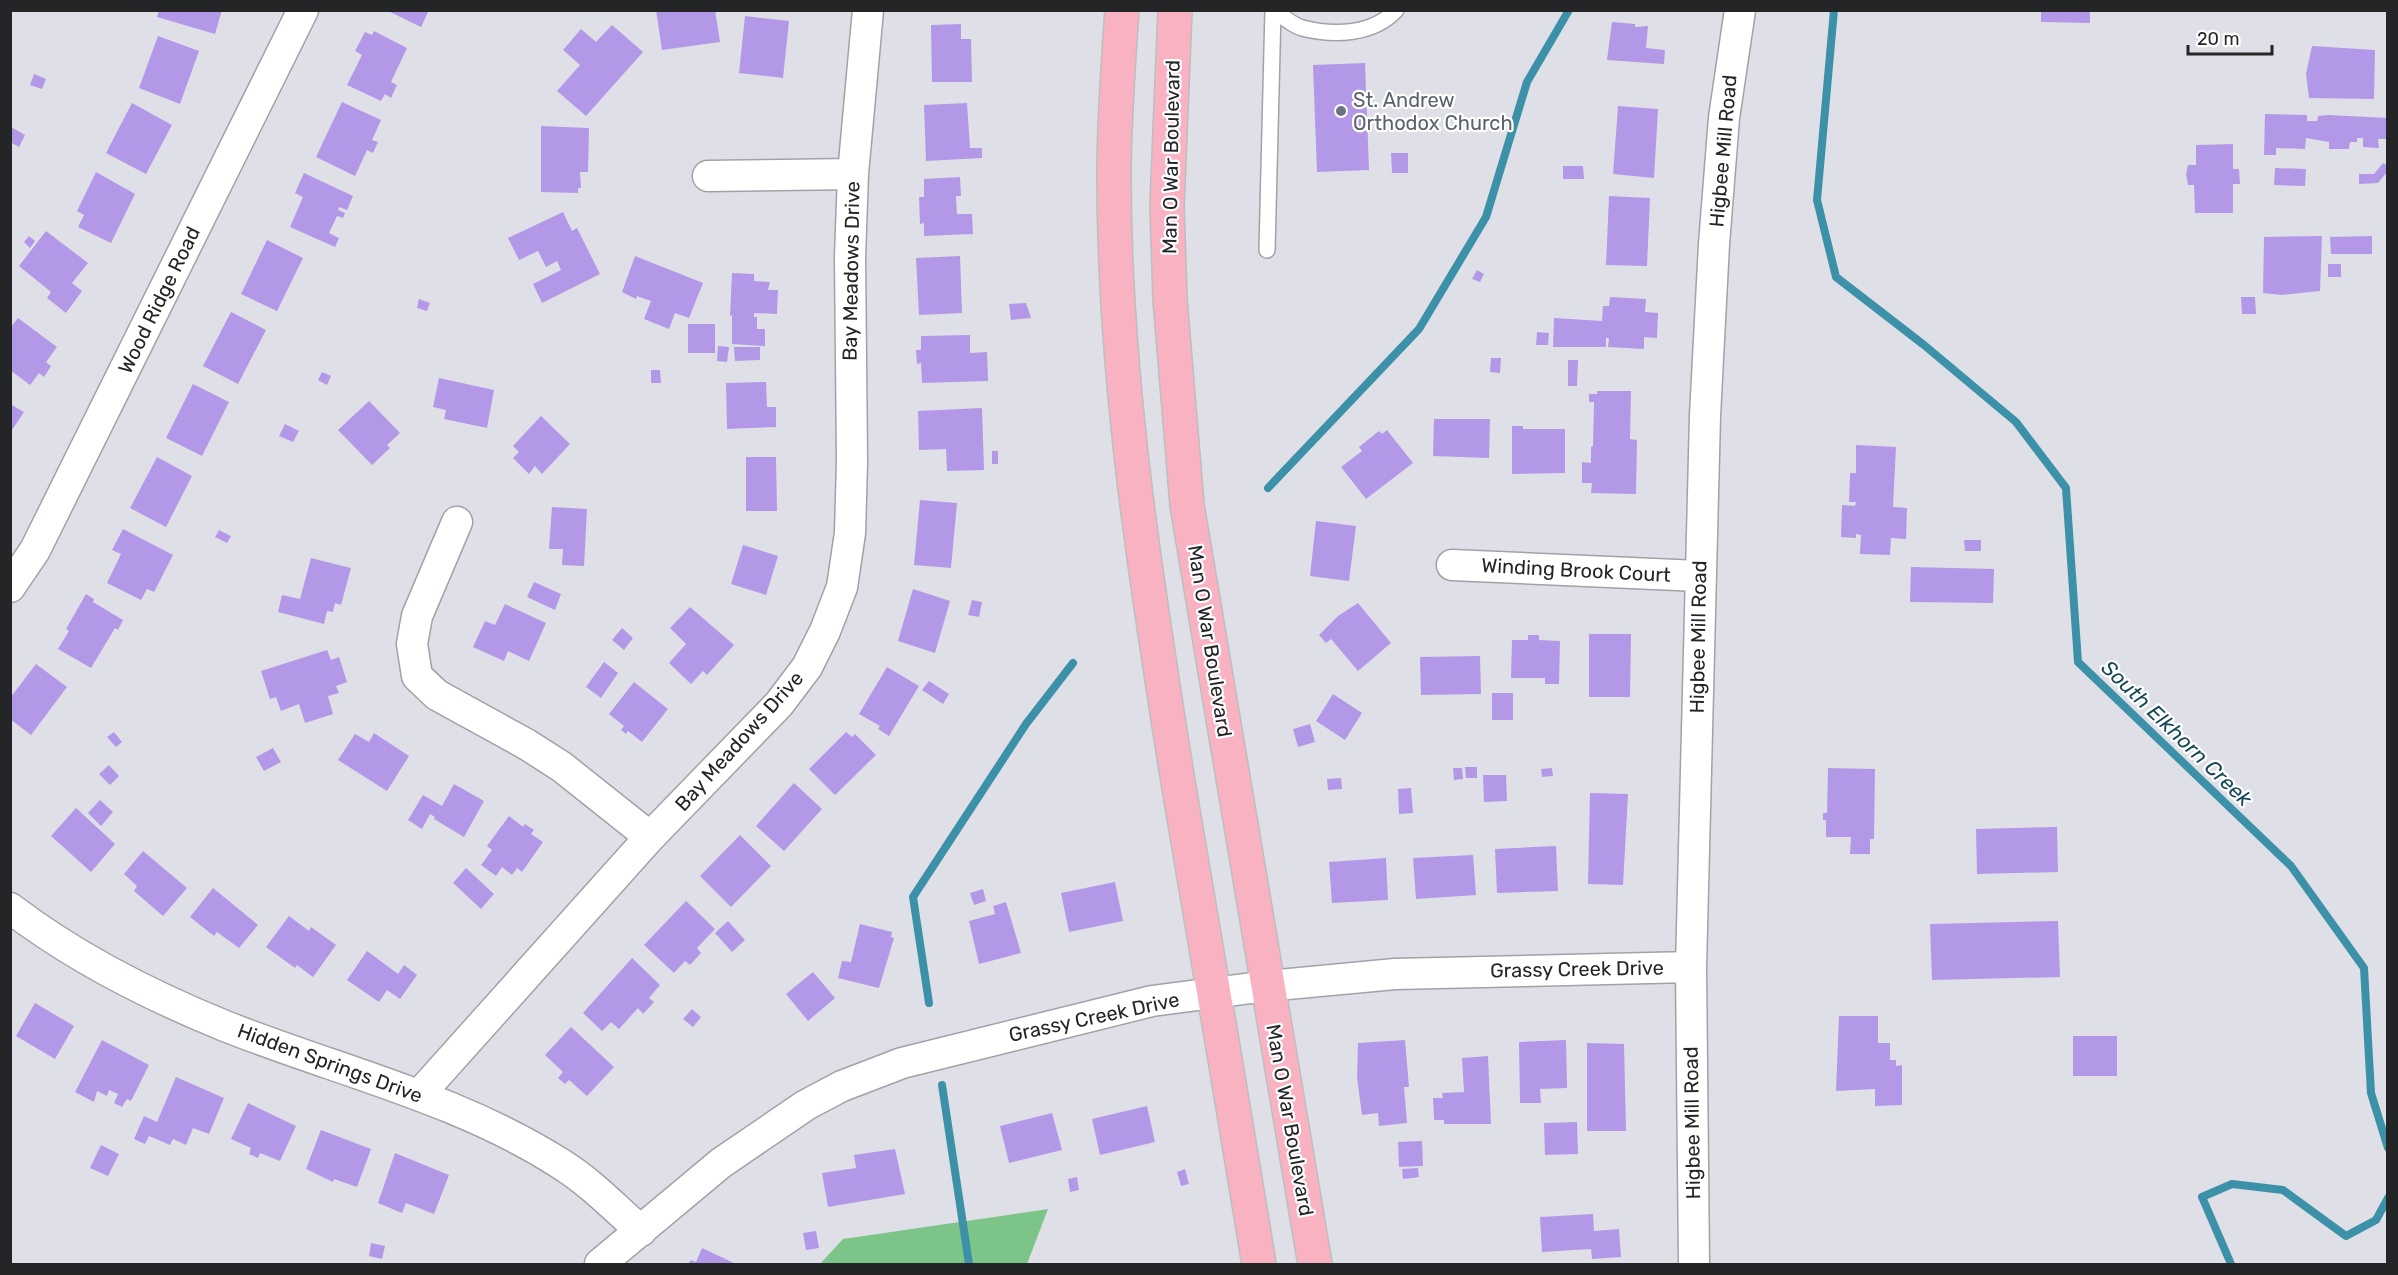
<svg xmlns="http://www.w3.org/2000/svg" width="2398" height="1275" viewBox="0 0 2398 1275" font-family="Rubik,sans-serif">
	<rect width="100%" height="100%" fill="#dfe0e7"/>
	<path fill="#7dc489" d="M1048,1209L1027,1264H820L843,1239Z"/>
	<g fill="none" stroke-linecap="round" stroke-linejoin="round">
		<path stroke="#3c91a8" stroke-width="8" d="M1834,10L1817,200L1836,277L1924,345L2016,422L2066,488L2078,662L2291,866L2364,968L2371,1093L2388,1148
			M1268,488L1419,329L1486,217L1527,82L1569,10
			M929,1003L913,897L1026,724L1073,663
			M942,1085L969,1264
			M2231,1264L2202,1197L2232,1184L2283,1190L2346,1236L2376,1220L2388,1198"/>
	</g>
	<path fill="#b398e7" d="M159,10H222L215,34L157,17Z
		M386,10H429L421,27Z
		M656,10H715L720,42L662,50Z
		M2041,10H2090V23L2041,22Z
		M745,16L789,21L783,78L739,73Z
		M1612,22L1635,24V27L1648,26L1646,48L1665,50L1664,64L1607,60Z
		M961,24V39H971L972,82H932L931,25Z
		M612,25L643,52L586,116L557,91L580,65L563,50L581,29L596,42Z
		M374,31L407,48L391,82L397,85L391,98L385,94L381,101L347,85L362,55L355,51L365,32L372,35Z
		M158,36L199,51L180,104L139,88Z
		M2312,46L2375,50L2374,99L2309,98L2306,74Z
		M1365,63L1369,170L1317,172L1313,65Z
		M34,74L46,79L42,89L30,85Z
		M342,102L381,120L372,140L378,142L373,153L367,150L355,176L316,157Z
		M132,103L172,125L146,174L106,153Z
		M967,103L970,148H982V158L926,161L924,105Z
		M1618,106L1658,109L1654,178L1613,174Z
		M2265,114L2307,115V121H2317L2318,116L2329,115L2388,118V139H2378L2379,148L2363,147V138H2357V142H2350L2349,149H2329V142L2306,138L2305,149L2276,148V155H2264Z
		M541,126L589,128L588,172H580L581,188H578V193L541,192Z
		M11,127L25,135L19,147L10,142Z
		M2233,144V169H2239L2240,184H2233V213H2195L2194,185H2188L2186,174L2188,165H2196V145Z
		M1391,153H1408V173H1392Z
		M2383,163L2388,166V171L2378,183L2359,184V174H2374Z
		M1563,166H1583L1584,179H1563Z
		M2275,168L2306,169L2305,186L2274,185Z
		M96,172L135,194L111,243L78,227L84,215L77,211Z
		M304,173L353,196L347,210L339,207L338,210L345,213L343,218L337,216L329,233L339,238L335,247L290,227L303,197L295,193Z
		M960,177L961,196H956L957,214H972L973,234L924,236V223L920,224L919,197H924V179Z
		M1609,196L1650,198L1647,266L1606,265Z
		M563,212L572,231L577,228L600,274L542,303L533,284L561,270L557,261L546,267L538,251L519,260L508,238Z
		M46,231L88,263L72,283L82,291L66,313L47,298L51,292L19,266Z
		M29,236L35,241L30,248L24,242Z
		M2322,236L2320,291L2282,295L2263,293L2264,237Z
		M2372,236V254H2331L2330,237Z
		M267,240L303,258L277,311L241,294Z
		M635,256L703,283L689,318L675,313L669,329L644,319L651,301L637,296L636,299L622,292Z
		M960,256L962,313L919,315L916,258Z
		M2328,264H2341V277H2328Z
		M1477,270L1484,274L1480,282L1472,279Z
		M732,273L754,274V281L770,282L768,290H778L777,314L754,313V317H757V329H765V346L732,344V315L730,316Z
		M1610,297L1646,299L1645,312L1658,313L1657,338L1644,337V349L1608,347L1609,338H1606V347H1553L1554,318L1602,321L1603,306H1609Z
		M2241,297H2255L2256,314H2242Z
		M419,299L430,303L427,311L417,308Z
		M1026,303L1031,318L1011,320L1009,304Z
		M231,312L266,330L238,384L203,366Z
		M18,318L57,347L46,362L51,366L44,377L39,373L30,385L10,370V328Z
		M688,324H715V353H688Z
		M1537,332L1549,333L1548,345H1536Z
		M970,335V353L987,352L988,381L922,383L921,363L917,364L916,350H921V336Z
		M718,346L729,347L727,362L717,361Z
		M734,347H760V360L735,361Z
		M1491,358H1501L1500,373L1490,372Z
		M1568,360H1578L1577,386H1568Z
		M651,370H660L661,383H651Z
		M322,372L331,376L327,385L318,380Z
		M439,378L494,390L487,428L444,419L446,410L433,407Z
		M766,382L767,407H776V427L727,429L726,383Z
		M193,384L229,402L202,456L166,438Z
		M1597,391H1631L1630,439L1637,440L1636,494L1591,493L1592,483H1582V462L1591,463V447L1593,446L1594,402H1589V394H1597Z
		M369,401L400,433L387,445L390,448L372,465L338,430Z
		M10,404L24,412L10,433Z
		M982,408L984,470L947,471L946,449L919,450L918,411Z
		M541,416L570,444L542,474L535,466L529,474L513,458L519,452L513,446Z
		M1434,419H1490L1489,458L1433,456Z
		M285,424L299,431L293,442L279,436Z
		M1512,426H1523V429H1565V473L1512,474Z
		M1387,430L1413,463L1366,499L1341,467L1362,451L1359,447L1379,431L1382,434Z
		M1856,445L1896,447L1893,507L1907,508L1906,539L1891,538L1890,555L1860,554L1861,535L1856,534V538L1841,537L1842,505L1855,506L1856,502H1849L1850,473H1856Z
		M992,451H998V464H992Z
		M157,457L192,476L166,527L130,508Z
		M746,457H776L777,511H746Z
		M920,500L957,503L951,568L914,565Z
		M552,507L587,509L584,566L562,565L563,549H549Z
		M1316,521L1356,526L1349,581L1310,576Z
		M123,529L173,555L154,592L147,589L141,600L107,583L121,554L112,550Z
		M219,530L231,536L227,543L215,537Z
		M1964,540H1981V551H1965Z
		M743,545L778,556L766,595L731,584Z
		M311,558L351,568L341,605L335,603L333,612L327,611L324,624L278,612L282,595L300,599Z
		M1911,567L1994,569L1993,603L1910,602Z
		M534,582L561,594L555,610L527,597Z
		M913,589L950,601L935,653L898,641Z
		M86,594L94,599L93,602L123,620L118,630L115,628L91,668L58,649L69,631L66,629Z
		M972,600L982,602L979,617L968,615Z
		M1358,603L1391,643L1358,671L1331,639L1326,643L1319,635L1338,616Z
		M505,604L546,623L529,661L508,651L504,661L473,647L485,621L495,625Z
		M690,607L734,645L707,675L703,671L691,684L669,663L686,644L670,628Z
		M622,628L633,638L624,650L612,640Z
		M1589,634H1631L1630,697H1589Z
		M1528,635H1539V640L1560,641L1559,684H1545V678H1511L1512,640H1528Z
		M327,650L331,660L339,657L347,682L336,686L339,693L328,696L333,714L305,723L299,704L281,711L276,697L270,699L261,671Z
		M1480,656L1481,694L1421,695L1420,657Z
		M604,662L618,673L601,698L586,687Z
		M36,664L67,687L31,735L10,719V698Z
		M887,667L919,686L889,736L878,729L880,726L859,714Z
		M929,681L949,694L943,704L922,690Z
		M634,682L668,709L642,742L628,731L626,734L621,730L624,726L609,714Z
		M1492,693H1513V720H1492Z
		M1333,694L1362,713L1345,740L1316,721Z
		M1310,724L1315,742L1298,747L1293,729Z
		M114,732L122,742L116,747L107,737Z
		M846,732L852,737L855,734L876,755L835,795L809,769Z
		M374,733L409,756L387,791L338,760L355,734L369,742Z
		M273,748L281,762L264,771L256,757Z
		M109,765L119,776L110,785L99,774Z
		M1465,767H1477V778H1466Z
		M1453,768H1462L1463,779L1454,780Z
		M1552,768L1553,776L1542,777L1541,769Z
		M1828,768L1875,769L1874,839H1870V854H1850L1851,837H1826V820H1823V813H1827Z
		M1483,775H1506L1507,801L1484,802Z
		M1341,778L1342,789L1328,790L1327,779Z
		M794,783L822,809L784,851L756,826Z
		M454,784L484,801L464,837L434,819L435,817L430,814L422,829L408,820L423,795L442,806Z
		M1411,788L1413,813L1399,814L1398,789Z
		M1590,793L1628,794L1623,885L1588,884Z
		M100,800L113,812L101,826L88,813Z
		M76,808L115,844L91,872L51,836Z
		M509,816L523,827L525,824L534,830L531,834L543,842L522,872L517,868L512,875L502,867L496,876L481,865L492,850L487,846Z
		M2057,827L2058,872L1977,874L1976,829Z
		M740,835L771,866L731,907L700,876Z
		M1556,846L1558,891L1497,893L1495,849Z
		M143,851L187,888L163,916L134,891L137,886L124,874Z
		M1473,855L1476,895L1416,899L1413,858Z
		M1386,858L1388,900L1332,903L1329,862Z
		M466,868L494,894L481,909L453,883Z
		M1115,882L1123,921L1069,932L1061,893Z
		M213,888L258,925L239,948L217,932L214,936L190,917Z
		M983,889L986,901L974,905L970,893Z
		M686,901L715,929L697,948L701,953L690,965L685,961L674,973L644,945Z
		M1006,902L1021,953L979,964L969,921L995,914L993,906Z
		M289,916L309,931L311,927L336,945L313,977L297,965L295,968L266,947Z
		M728,921L745,940L732,952L715,933Z
		M2058,921L2060,977L1932,980L1930,924Z
		M860,924L892,932L891,937L894,938L879,988L838,978L842,961L851,962Z
		M367,951L398,974L404,965L417,975L400,999L387,990L379,1002L347,980Z
		M632,958L660,985L649,998L654,1002L643,1014L638,1008L619,1029L611,1022L602,1031L583,1013Z
		M813,972L835,998L808,1021L786,994Z
		M35,1003L74,1026L55,1059L16,1036Z
		M692,1009L701,1017L693,1027L683,1019Z
		M1839,1016H1878V1043H1890V1060H1896V1066L1902,1065V1105L1875,1106V1089L1836,1091Z
		M571,1027L614,1067L587,1096L569,1080L565,1084L558,1078L563,1072L545,1055Z
		M2073,1036H2117V1076H2073Z
		M102,1040L149,1065L131,1101L127,1099L122,1107L114,1103L118,1094L109,1090L107,1096L97,1091L94,1102L75,1092Z
		M1405,1040L1409,1087H1404L1407,1123L1379,1126L1378,1113L1362,1115L1357,1078L1358,1043Z
		M1566,1040L1567,1088L1540,1089L1541,1103H1520L1519,1042Z
		M1587,1043L1624,1044L1626,1131H1587Z
		M1488,1056L1491,1124H1444V1120H1434L1433,1098H1443L1442,1093L1464,1092L1462,1058Z
		M176,1077L224,1098L209,1134L193,1128L186,1145L173,1139L170,1145L149,1136L145,1144L134,1139L144,1116L157,1122Z
		M248,1103L296,1126L280,1161L260,1153L258,1158L249,1154L251,1148L231,1139Z
		M1147,1106L1155,1142L1100,1155L1092,1119Z
		M1052,1113L1062,1150L1009,1163L1000,1126Z
		M1577,1122L1578,1154L1545,1155L1544,1123Z
		M321,1130L371,1149L357,1187L334,1179L333,1182L306,1169Z
		M1422,1141L1423,1166L1399,1167L1398,1142Z
		M101,1145L119,1154L108,1176L90,1168Z
		M895,1149L905,1194L828,1207L822,1173L856,1168L854,1155Z
		M395,1153L449,1175L434,1214L406,1203L402,1213L378,1203Z
		M1418,1168L1419,1177L1403,1179L1402,1169Z
		M1185,1169L1189,1184L1181,1186L1177,1172Z
		M1077,1177L1079,1190L1070,1192L1068,1179Z
		M1593,1214L1594,1231L1619,1229L1621,1257L1592,1259L1591,1249L1542,1252L1540,1217Z
		M816,1231L819,1248L806,1250L803,1233Z
		M371,1243L385,1246L382,1259L369,1256Z
		M702,1248L736,1264H688L691,1260L696,1262Z"/>
	<g fill="none" stroke-linecap="round" stroke-linejoin="round">
		<g stroke="#a1a2a8" stroke-width="18">
			<path id="service" d="M1274,10C1282,16 1292,25 1302,28C1334,36 1373,35 1396,10
				M1267,250L1273,10"/>
		</g>
		<g stroke="#a1a2a8" stroke-width="33">
			<path id="minor" d="M708,176L853,174
				M457,522L417,616L412,644L417,676L437,695L526,744L562,767L650,837
				M1452,565L1699,576
				M10,587L35,550L303,10
				M10,908C74,957 151,996 225,1026C338,1071 458,1098 561,1164C590,1182 615,1208 641,1231
				M419,1095L650,837L779,704L807,667L825,631L842,587L850,533L852,462L850,257L853,174L868,10
				M600,1264L721,1163L806,1105L842,1086L902,1063L1152,1001L1267,986L1395,974L1691,967
				M1694,1264L1691,967L1705,416L1714,244L1724,118L1740,10"/>
		</g>
		<g stroke="#bdbebe" stroke-width="36">
			<path id="primary" d="M1122,10C1118,66 1114,120 1114,176C1114,379 1146,581 1178,782C1205,943 1233,1103 1259,1264
				M1175,10L1167,206L1170,299L1187,505L1315,1264"/>
		</g>
		<use href="#service" stroke="#fff" stroke-width="15"/>
		<use href="#minor" stroke="#fff" stroke-width="30"/>
		<use href="#primary" stroke="#f8b2c2" stroke-width="33"/>
	</g>
	<circle fill="#6b7280" stroke="#fff" stroke-width="2" cx="1341" cy="111" r="6"/>
	<g text-anchor="middle" dominant-baseline="central" stroke-width="4.5" stroke-linejoin="round" paint-order="stroke">
		<g font-size="20" fill="#5b616d" stroke="#fff" text-anchor="start">
			<text x="1353" y="100">St. Andrew<tspan x="1353" dy="23">Orthodox Church</tspan></text>
		</g>
		<g font-size="20" fill="#242527" stroke="#fff">
			<text transform="translate(1723 151) rotate(-85)">Higbee Mill Road</text>
			<text transform="translate(1171 157) rotate(-89)">Man O War Boulevard</text>
			<text transform="translate(851 271) rotate(-89)">Bay Meadows Drive</text>
			<text transform="translate(159 300) rotate(-64)">Wood Ridge Road</text>
			<text transform="translate(1576 570) rotate(3)">Winding Brook Court</text>
			<text transform="translate(1698 637) rotate(-89)">Higbee Mill Road</text>
			<text transform="translate(1210 641) rotate(81)">Man O War Boulevard</text>
			<text transform="translate(739 741) rotate(-48)">Bay Meadows Drive</text>
			<text transform="translate(1577 969) rotate(-1)">Grassy Creek Drive</text>
			<text transform="translate(1094 1017) rotate(-12)">Grassy Creek Drive</text>
			<text transform="translate(330 1063) rotate(20)">Hidden Springs Drive</text>
			<text transform="translate(1290 1120) rotate(80)">Man O War Boulevard</text>
			<text transform="translate(1692 1123) rotate(-91)">Higbee Mill Road</text>
		</g>
		<g font-size="21" font-style="italic" fill="#154856" stroke="#fff">
			<text transform="translate(2177 733) rotate(44)">South Elkhorn Creek</text>
		</g>
	</g>
	<rect width="2398" height="1275" fill="none" stroke="#242527" stroke-width="24"/>
	<path d="M2188 45v9h84v-9" fill="none" stroke="#242527" stroke-width="3"/>
	<text x="2197" y="45" font-size="18" fill="#242527" stroke="#ffffff" stroke-width="4.5" paint-order="stroke">20 m</text>
</svg>
